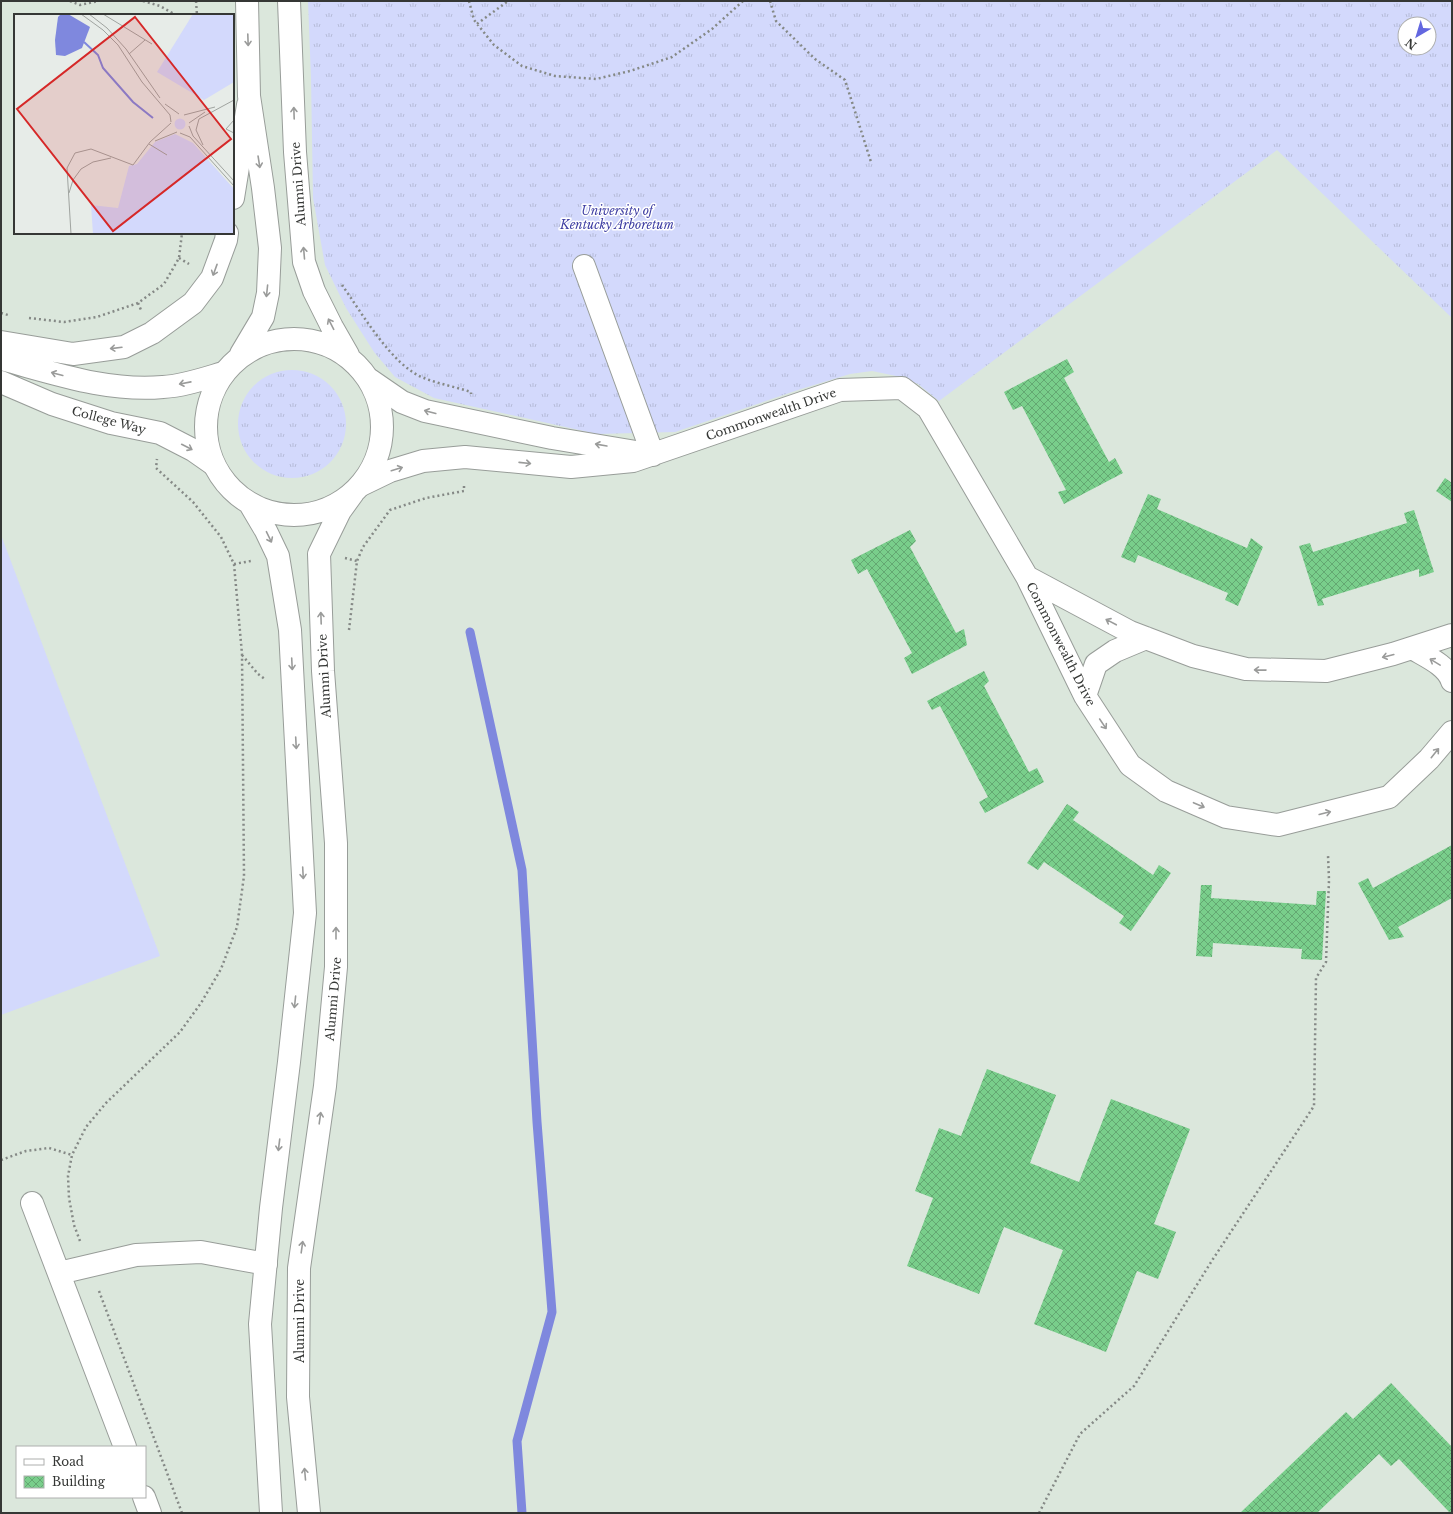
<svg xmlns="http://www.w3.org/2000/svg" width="1453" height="1514" viewBox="0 0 1453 1514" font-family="'Libre Baskerville',serif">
	<defs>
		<pattern id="grass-tufts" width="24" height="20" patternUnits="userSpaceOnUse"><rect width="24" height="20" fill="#d3d9fc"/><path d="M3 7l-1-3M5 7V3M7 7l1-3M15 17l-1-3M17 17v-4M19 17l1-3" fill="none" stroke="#b6bbd9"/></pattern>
		<pattern id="building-cross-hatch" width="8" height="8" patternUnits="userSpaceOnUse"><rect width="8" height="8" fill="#79ce8b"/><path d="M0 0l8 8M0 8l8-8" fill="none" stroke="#64a872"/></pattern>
	</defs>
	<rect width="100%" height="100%" fill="#e7ece8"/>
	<path fill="#dbe7dc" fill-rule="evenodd" d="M1,1H1452V1513H1ZM15,15H233V233H15ZM1405,24H1429V48H1405ZM17,1447H145V1497H17Z"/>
	<path fill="url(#grass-tufts)" fill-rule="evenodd" d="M308,1H1452V318L1277,150L939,401L918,384L901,377L872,371L850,374L801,389L675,432L597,434L434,398L395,377L374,352L346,308L325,265L313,198L311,78ZM1405,24H1429V48H1405Z
		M238 424a54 54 0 1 1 108 0a54 54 0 1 1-108 0Z"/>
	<path fill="#d3d9fc" d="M1,535L160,956L1,1015Z"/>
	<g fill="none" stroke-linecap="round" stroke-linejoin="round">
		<path stroke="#7f88de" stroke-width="9" d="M470,632L522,870L537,1122L552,1312L517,1441L522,1513"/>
	</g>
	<path fill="url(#building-cross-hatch)" d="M1067,359L1074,372L1064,378L1109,462L1115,458L1123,473L1064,504L1058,492L1066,490L1022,406L1013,410L1004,392Z
		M1445,478L1452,483V502L1436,491Z
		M1148,494L1161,499L1157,509L1247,548L1251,538L1263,547L1238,606L1225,600L1228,593L1138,555L1135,563L1121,557Z
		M1414,510L1434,572L1419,577V569L1322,599L1324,605L1318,606L1299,546L1310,543L1313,552L1407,523L1404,513Z
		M910,530L916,541L910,547L956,633L964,629L967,645L912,674L904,658L912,653L867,569L858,574L851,560Z
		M984,671L989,681L984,686L1029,772L1037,768L1044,782L985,813L979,802L988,797L940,706L932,710L927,701Z
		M1067,804L1079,812L1073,820L1153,875L1159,865L1171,873L1131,931L1119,923L1124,916L1044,862L1038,870L1027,863Z
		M1452,845V898L1398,927L1404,937L1389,940L1358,883L1368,878L1373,888Z
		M1201,885H1212L1211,898L1316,905L1317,891H1326L1322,960L1301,959L1302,949L1213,943L1212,957L1196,956Z
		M987,1069L1056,1095L1030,1163L1079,1182L1111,1099L1190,1129L1154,1224L1176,1232L1158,1279L1137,1271L1106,1352L1034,1324L1063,1250L1004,1227L979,1294L907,1266L933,1198L915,1191L939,1128L961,1136Z
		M1391,1383L1451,1446L1452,1445V1513H1450L1399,1459L1391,1466L1379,1454L1317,1513H1240L1346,1412L1353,1419Z"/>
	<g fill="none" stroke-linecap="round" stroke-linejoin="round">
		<g stroke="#989d99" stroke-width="24">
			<path id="minor" d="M233,198L248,105
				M584,266L653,455
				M1,342L73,354L124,347L152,333L193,303L212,278L226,240L227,233
				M1,359C54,373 107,392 163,387C183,386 203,379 223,373
				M370,380L402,402L425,411L552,438L642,453
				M1,382L52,404L111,423L160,433L193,450L213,464
				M361,485L390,471L423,461L465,457L571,467L633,461L840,390L902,388L928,408L1027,577L1085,696L1130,765L1166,791L1226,817L1278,825L1389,797L1429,759L1452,732
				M1027,577L1130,632L1193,656L1246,669L1326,671L1393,654L1452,635
				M1412,648C1425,656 1447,665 1452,681
				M1085,696L1096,664L1115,651L1146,638
				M32,1203L125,1447
				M59,1273L136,1255L201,1252L266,1264
				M144,1497L150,1513"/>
		</g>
		<g stroke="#989d99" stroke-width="24">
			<path id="major" d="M289,1L295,152L304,262L314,291L332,327L348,355
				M206 427a88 88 0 1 1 176 0a88 88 0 1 1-176 0Z
				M241,354L263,317L268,293L270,248L263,188L249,96L247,1
				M250,504L266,531L278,556L290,630L305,913L289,1062L271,1208L260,1324L271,1513
				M309,1513L298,1397L299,1268L325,1086L336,967V843L323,671L319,554L340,511L353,493"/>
		</g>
		<path stroke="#858986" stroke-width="2.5" stroke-dasharray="2 3" stroke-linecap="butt" d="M70,1L80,5L98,1
			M143,1L160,6L176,15
			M196,1L197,15
			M469,1L474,20L494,45L522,66L555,76L596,79L630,71L672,57L712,29L743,1
			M770,1L776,21L815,59L845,80L871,162
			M477,24L508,1
			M179,258L189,264
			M342,285C362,313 392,366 424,378C439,384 456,387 471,392V394
			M138,303L141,310
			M1,313L8,315
			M29,318L64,322L97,317L138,303L164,284L179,258L182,233
			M345,558L357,561
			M234,564L251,561
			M349,630L357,561L363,547L390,510L426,498L464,491V483
			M242,655L258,674L266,680
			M1,1160L26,1151L49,1148L72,1155
			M80,1241L74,1225L69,1198L68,1176L72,1155L86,1127L106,1103L180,1032L201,1003L221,969L237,927L244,876L242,654L234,564L221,537L193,502L156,468L157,459
			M99,1291L182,1513
			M1039,1513L1080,1434L1134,1386L1213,1259L1314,1106L1316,978L1326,962L1329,880L1328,855"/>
		<use href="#minor" stroke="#fff" stroke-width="22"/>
		<use href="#major" stroke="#fff" stroke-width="22"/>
	</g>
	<defs><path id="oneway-shaft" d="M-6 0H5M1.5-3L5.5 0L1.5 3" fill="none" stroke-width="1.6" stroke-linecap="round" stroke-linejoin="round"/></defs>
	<g stroke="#9a9b9a">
		<use href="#oneway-shaft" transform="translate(248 40) rotate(88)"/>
		<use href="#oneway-shaft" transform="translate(294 113) rotate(-92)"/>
		<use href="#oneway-shaft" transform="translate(259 162) rotate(81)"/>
		<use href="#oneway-shaft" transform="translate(304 253) rotate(-95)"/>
		<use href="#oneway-shaft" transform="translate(215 270) rotate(110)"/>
		<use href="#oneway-shaft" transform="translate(267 291) rotate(96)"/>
		<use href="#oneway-shaft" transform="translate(331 324) rotate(-117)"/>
		<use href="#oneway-shaft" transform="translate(116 348) rotate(173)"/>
		<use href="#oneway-shaft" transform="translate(57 374) rotate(-165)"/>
		<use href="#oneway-shaft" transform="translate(185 383) rotate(169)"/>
		<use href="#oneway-shaft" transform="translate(430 412) rotate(-165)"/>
		<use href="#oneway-shaft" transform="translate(601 445) rotate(-170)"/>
		<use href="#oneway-shaft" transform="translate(187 447) rotate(27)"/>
		<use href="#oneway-shaft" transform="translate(525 463) rotate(6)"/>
		<use href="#oneway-shaft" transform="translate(397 469) rotate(-17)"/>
		<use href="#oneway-shaft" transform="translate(269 537) rotate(64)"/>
		<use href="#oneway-shaft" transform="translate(321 618) rotate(-92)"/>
		<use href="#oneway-shaft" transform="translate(1111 622) rotate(-152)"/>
		<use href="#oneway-shaft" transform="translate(1388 656) rotate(166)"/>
		<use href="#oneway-shaft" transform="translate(1435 662) rotate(-149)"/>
		<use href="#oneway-shaft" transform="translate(292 664) rotate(87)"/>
		<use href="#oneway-shaft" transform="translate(1260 670) rotate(-179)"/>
		<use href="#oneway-shaft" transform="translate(1103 724) rotate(56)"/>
		<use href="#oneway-shaft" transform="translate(296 743) rotate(87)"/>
		<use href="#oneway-shaft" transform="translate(1435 753) rotate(-51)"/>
		<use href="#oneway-shaft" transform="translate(1199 805) rotate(23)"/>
		<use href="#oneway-shaft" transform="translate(1325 813) rotate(-14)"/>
		<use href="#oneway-shaft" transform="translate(303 873) rotate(87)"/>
		<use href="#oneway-shaft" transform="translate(336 933) rotate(-90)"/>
		<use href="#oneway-shaft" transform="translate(295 1002) rotate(96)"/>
		<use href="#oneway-shaft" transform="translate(320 1118) rotate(-82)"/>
		<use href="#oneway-shaft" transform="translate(279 1145) rotate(97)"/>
		<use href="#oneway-shaft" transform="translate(302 1247) rotate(-82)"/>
		<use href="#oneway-shaft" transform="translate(305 1474) rotate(-95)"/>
	</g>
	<g text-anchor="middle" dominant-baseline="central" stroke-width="3" stroke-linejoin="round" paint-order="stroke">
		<g font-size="12" fill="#353735" stroke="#fff">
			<text transform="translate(298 184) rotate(-94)">Alumni Drive</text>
			<text transform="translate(771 414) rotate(-19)">Commonwealth Drive</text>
			<text transform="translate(109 420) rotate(15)">College Way</text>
			<text transform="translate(1061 644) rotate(63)">Commonwealth Drive</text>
			<text transform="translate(324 676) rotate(-93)">Alumni Drive</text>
			<text transform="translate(333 999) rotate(-85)">Alumni Drive</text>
			<text transform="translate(299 1321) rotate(-90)">Alumni Drive</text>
		</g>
		<g font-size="12" font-style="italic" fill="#3f3fa3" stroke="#fff">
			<text x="617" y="210">University of<tspan x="617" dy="14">Kentucky Arboretum</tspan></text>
		</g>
	</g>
	<g transform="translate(14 14)">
		<rect width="220" height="220" fill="#e7ece8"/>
		<path d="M160.5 110a5.5 5.5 0 1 1 11 0a5.5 5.5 0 1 1-11 0ZM161,120L179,129L220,175V220H79L77,191L104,194L115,152L123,150L141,128Z" fill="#d3d9fc"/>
		<path d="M179,0H220V68L190,86L143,58Z" fill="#d3d9fc"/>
		<path d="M47,0H54L76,13L68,34L51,42L42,41L41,26L44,3Z" fill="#7f88de"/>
		<path fill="none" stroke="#7f88de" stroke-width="2" d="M70,28L84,41L89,54L119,88L139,104"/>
		<path fill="none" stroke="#a0a4a0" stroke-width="1" d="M67,0L89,16L104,31L128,68L156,101L157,108M75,0L93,14L112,35L146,84M89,0L138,30M115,40L131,26M151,90L165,100M170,101L201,93M220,106L212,115L220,119M175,109L191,98M175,112L179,122L220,167M166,119L176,123L220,172M141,127L163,118M135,130L153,141M189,131L182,116L185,105L220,86M55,179L59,166L67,155L79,148L97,144M57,220L53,154L61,139L77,135L119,151L136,128L157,109"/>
		<path fill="#d62828" fill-opacity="0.15" stroke="#d62828" stroke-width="2" d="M121,3L217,125L99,217L3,95Z"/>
		<rect width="220" height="220" fill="none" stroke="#353735" stroke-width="2"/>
	</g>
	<rect width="1453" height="1514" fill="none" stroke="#353735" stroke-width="4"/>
	<rect x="16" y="1446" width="130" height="52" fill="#ffffff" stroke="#aeafae"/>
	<rect x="24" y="1459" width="20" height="6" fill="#ffffff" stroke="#aeafae"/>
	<text x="52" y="1466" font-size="12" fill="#353735">Road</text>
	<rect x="24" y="1476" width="20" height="12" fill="url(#building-cross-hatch)" stroke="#aeafae"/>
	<text x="52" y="1486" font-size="12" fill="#353735">Building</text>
	<g transform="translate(1417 36) rotate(218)"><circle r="19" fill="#ffffff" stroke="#aeafae"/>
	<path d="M0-3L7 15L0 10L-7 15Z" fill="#6367e0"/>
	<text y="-6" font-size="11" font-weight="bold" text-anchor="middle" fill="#353735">N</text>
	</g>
</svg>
